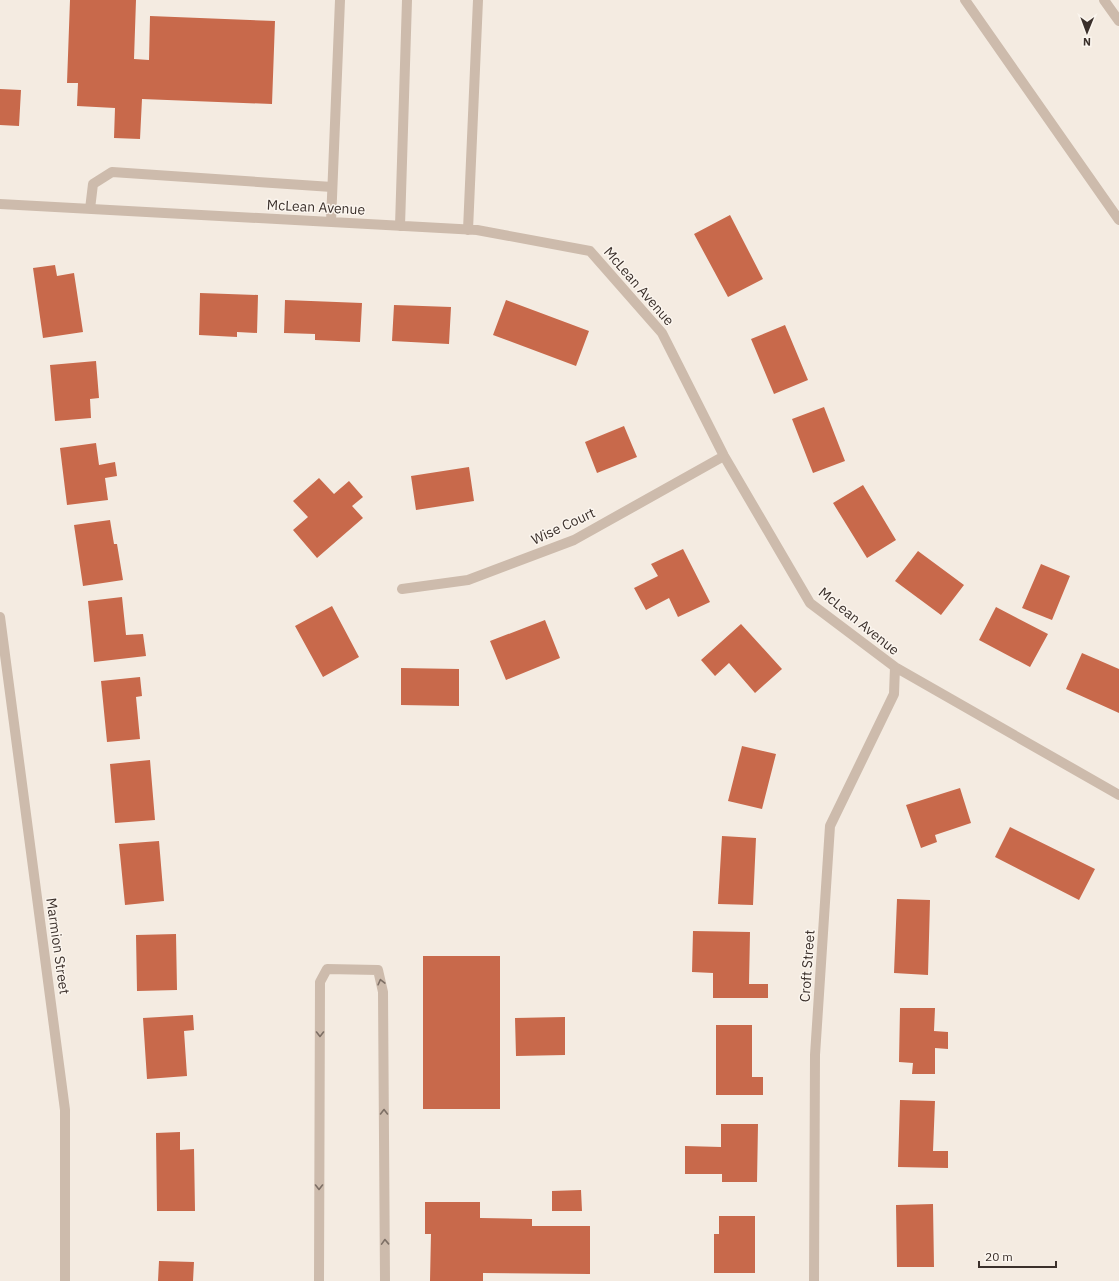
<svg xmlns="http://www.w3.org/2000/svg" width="1119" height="1281" viewBox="0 0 1119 1281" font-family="'IBM Plex Sans',sans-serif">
	<rect width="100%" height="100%" fill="#f4ebe1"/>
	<path fill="#c8694b" d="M70,0H136L134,59L149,60L150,16L275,21L272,104L142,99L140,139L114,138L115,108L77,106L78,83H67Z
		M0,89L21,90L19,126L0,125Z
		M730,215L763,279L728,297L694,234Z
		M55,265L57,276L74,273L83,332L43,338L33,268Z
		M200,293L258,295L257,333L237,332V337L199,335Z
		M285,300L362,303L360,342L315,340V334L284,333Z
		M506,300L589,331L576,366L493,335Z
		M394,305L451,307L449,344L392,341Z
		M785,325L808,380L774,394L751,339Z
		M96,361L99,398L90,399L91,418L55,421L50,365Z
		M824,407L845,461L813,473L792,419Z
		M624,426L637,457L597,473L585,442Z
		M96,443L99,465L115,462L117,476L105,478L108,500L67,505L60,448Z
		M469,467L474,501L416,510L411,476Z
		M319,478L334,494L349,481L363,497L352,506L363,518L317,558L293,530L308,517L293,501Z
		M863,485L896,540L867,558L833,503Z
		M110,520L114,544H117L123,580L83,586L74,525Z
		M683,549L710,602L678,617L669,598L646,610L634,588L658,576L651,564Z
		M918,551L964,585L941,615L895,581Z
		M1041,564L1070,576L1052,620L1022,608Z
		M122,597L126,635L143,634L146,656L94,662L88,601Z
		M332,606L359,657L323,677L295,626Z
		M996,607L1048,634L1030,667L979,640Z
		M545,620L560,658L506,680L490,641Z
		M741,624L782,669L755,693L729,663L715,676L701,660Z
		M1082,653L1119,669V713L1066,689Z
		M401,668L459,669V706L401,705Z
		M140,677L142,696L136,697L140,739L107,742L101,681Z
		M742,746L776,754L762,809L728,801Z
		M150,760L155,820L115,823L110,764Z
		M960,788L971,823L935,835L937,842L921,848L906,805Z
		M1010,827L1095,869L1079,900L995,857Z
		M722,836L756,838L753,905L718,904Z
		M159,841L164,901L125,905L119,844Z
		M897,899L930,900L928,975L894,973Z
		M693,931L750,932L749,984H768V998H713V973L692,972Z
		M176,934L177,990L137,991L136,935Z
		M423,956H500V1109H423Z
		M900,1008H935L934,1031L948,1032V1049L935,1048V1074H912L913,1063L899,1062Z
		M193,1015L194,1030L184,1031L187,1076L147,1079L143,1018Z
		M565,1017V1055L516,1056L515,1018Z
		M716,1025H752V1077H763V1095H716Z
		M900,1100L935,1101L933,1151H948V1168L898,1167Z
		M721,1124H758L757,1182H722V1174H685V1146L721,1147Z
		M180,1132V1150L194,1149L195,1211H157L156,1133Z
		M581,1190L582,1211H552V1191Z
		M425,1202H480V1218L532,1219V1226H590V1274L483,1273V1281H430L431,1234H425Z
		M933,1204L934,1267H897L896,1205Z
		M719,1216H755V1273H714V1234H719Z
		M159,1261L194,1262L193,1281H158Z"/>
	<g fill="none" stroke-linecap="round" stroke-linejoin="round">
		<path stroke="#cdbbac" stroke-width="10" d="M965,0L1119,220
			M1104,0L1119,21
			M0,204L477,230L590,251L662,333L724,456L810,603L895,667L1119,795
			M90,209L93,184L112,172L332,187
			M331,222L340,0
			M400,226L407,0
			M468,230L478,0
			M402,589L468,580L574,540L724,456
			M0,617L65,1110V1281
			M319,1281L320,982L327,969L378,970L383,992L385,1281
			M814,1281L815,1055L830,826L894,694L895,667"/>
	</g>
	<defs><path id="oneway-chevron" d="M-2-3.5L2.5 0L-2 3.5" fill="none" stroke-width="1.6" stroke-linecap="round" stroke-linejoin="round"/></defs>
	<g stroke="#7d6f65">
		<use href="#oneway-chevron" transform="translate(381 982) rotate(-104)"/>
		<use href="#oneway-chevron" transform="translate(320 1034) rotate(90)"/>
		<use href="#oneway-chevron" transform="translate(384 1112) rotate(-90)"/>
		<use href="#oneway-chevron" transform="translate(319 1187) rotate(90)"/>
		<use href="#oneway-chevron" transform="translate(385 1242) rotate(-92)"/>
	</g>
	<g text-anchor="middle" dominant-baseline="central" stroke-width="3" stroke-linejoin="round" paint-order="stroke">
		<g font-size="14" fill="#3b302b" stroke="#fbf5ee">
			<text transform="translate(316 207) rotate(3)">McLean Avenue</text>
			<text transform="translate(639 286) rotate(49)">McLean Avenue</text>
			<text transform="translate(563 526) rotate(-25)">Wise Court</text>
			<text transform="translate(859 621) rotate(39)">McLean Avenue</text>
			<text transform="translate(58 946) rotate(82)">Marmion Street</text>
			<text transform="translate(807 966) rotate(-86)">Croft Street</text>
		</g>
	</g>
	<g transform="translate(1087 32) rotate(181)" stroke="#fbf5ee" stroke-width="3" paint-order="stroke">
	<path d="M0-3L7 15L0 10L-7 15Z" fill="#3b302b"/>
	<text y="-6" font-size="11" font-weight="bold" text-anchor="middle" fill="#3b302b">N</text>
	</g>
	<path d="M979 1261v6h77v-6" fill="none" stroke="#3b302b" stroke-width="2"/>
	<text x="985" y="1261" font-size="12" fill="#3b302b" stroke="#fbf5ee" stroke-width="3" paint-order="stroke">20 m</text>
</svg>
